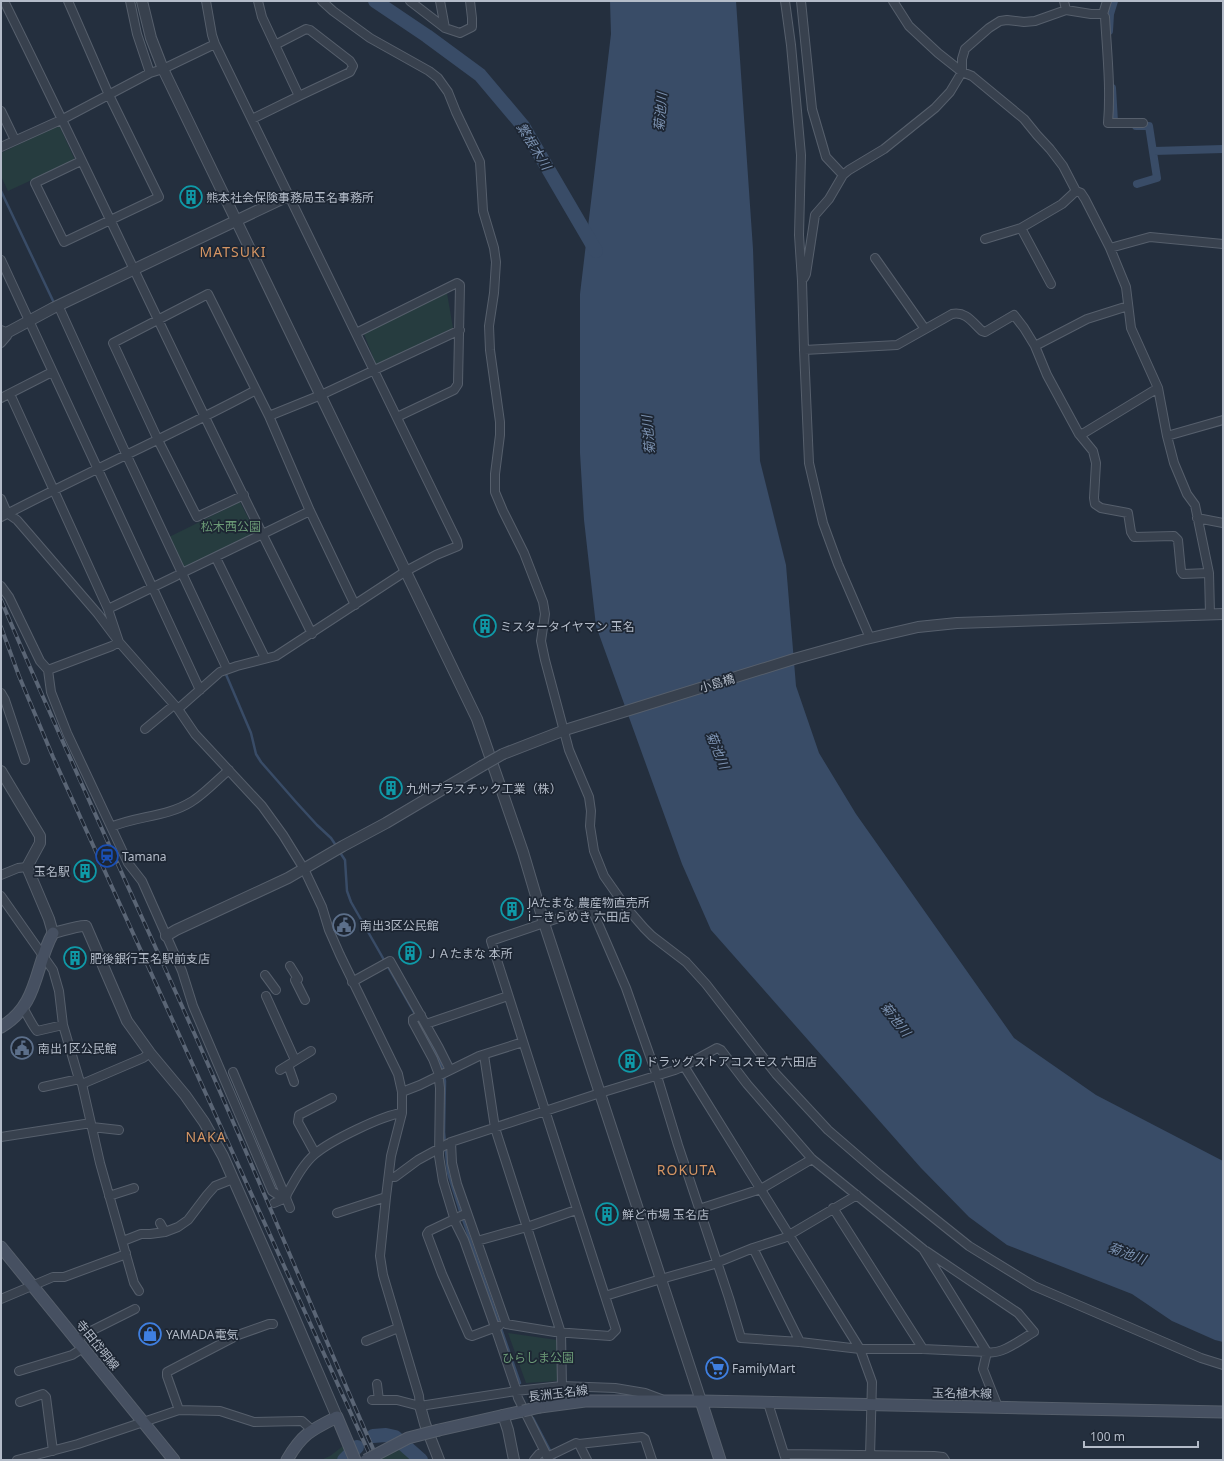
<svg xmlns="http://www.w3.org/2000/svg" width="1224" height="1461" viewBox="0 0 1224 1461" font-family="'Noto Sans','Noto Sans JP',sans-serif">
	<rect width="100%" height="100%" fill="#242f3e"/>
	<path fill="#263c3f" d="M59,125L75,160L8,191L1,176V153Z
		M447,293L453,328L376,365L364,334Z
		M240,502L256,533L184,568L169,537Z
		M508,1333L557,1340L558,1381L526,1383Z
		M398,1435L420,1459L421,1460H381L378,1453Z
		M347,1443L354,1460H321L330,1456Z"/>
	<path fill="#394c67" d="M610,1H736L753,249L760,461L786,565L796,686L819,753L856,814L1014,1038L1096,1095L1223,1161V1342L1215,1340L1172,1321L1132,1294L1007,1245L969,1217L921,1168L711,930L682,864L596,626L584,520L580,453V294L611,34Z"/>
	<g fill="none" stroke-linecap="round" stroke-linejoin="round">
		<path stroke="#394c67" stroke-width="2.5" d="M1,191L55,305
			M225,672L251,733L256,754L261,762L296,802L317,825L331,838L337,847
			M339,851L345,860L347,891L351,902L416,1016
			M425,1031L441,1065L445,1081L444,1132L448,1173L459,1208L520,1383
			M533,1418L555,1460"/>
		<path stroke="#394c67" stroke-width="8" d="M1109,31L1110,14L1114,1
			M1112,88L1114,122
			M1136,126H1149L1157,178L1137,184
			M1154,151L1223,149"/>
		<path stroke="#394c67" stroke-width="14" d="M375,1L427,36L480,75L523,126L596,251
			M373,1436L386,1435L395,1437L421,1460
			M344,1460L357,1447"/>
		<g stroke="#565f6c" stroke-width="10">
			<path id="minor" d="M4,1C72,138 137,277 204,415C239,488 276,561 312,634
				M68,1L109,95L159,197L64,242L35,183L81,161
				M130,1L137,34L150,73
				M206,1L212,35L215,44
				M322,1L333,11L370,38L429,71L438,78L448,92L456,112L480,162L483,211L494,248L496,262L494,293L489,326L490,350L500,422V435L495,474V492L503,511L524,553L543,602L545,614L541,641L545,660L569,750L589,797L591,811L590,826L594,851L604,876L625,906L644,928L652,936L686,962L706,984L776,1074L828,1130L879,1174L969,1246L1034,1286L1201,1358L1223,1365
				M410,1L445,28L460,33L472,27V18L470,1
				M440,1L445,28
				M785,1L791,45L801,155L799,235L802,281L804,350L809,463L823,523L838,564L870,638
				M801,1L812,109L826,157L843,175
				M893,1L909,26L938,53L962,72L972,76L1024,119L1037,135L1050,149L1063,166L1076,191L1081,193L1085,199L1110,248L1126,287L1131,328L1158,388L1167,436L1174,463L1187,494L1195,505L1209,573L1210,614
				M1064,1L1066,10
				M1107,1L1103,14L1105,17C1107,52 1111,88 1108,123H1143
				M275,45L306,29L310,30L350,61L353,66L350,72L299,96
				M1,111L15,140
				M252,119L299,96L262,17L258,1
				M1,147L63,119L150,73L163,69L215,44L457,541L458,546L436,555L406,571L276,656L237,666L220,672L178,709
				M1021,228L1051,284
				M985,239L1021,228L1062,204L1076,191
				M1110,248L1150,237L1223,244
				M875,258L925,329
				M1,260L200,690
				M804,278L806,274L815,215L829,199L843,175L849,170L884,149L935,108L950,92L962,72V59L965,49L989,28L1000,21L1007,20L1024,22L1035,21L1066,10L1091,14H1103
				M58,305L127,456L227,669
				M1,330L8,333L7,336L1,343
				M356,333L457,283L460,285L458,384L454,390L397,417
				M1035,346L1087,319L1128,306
				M804,350L897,345L952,314C966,311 973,323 982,331L985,332L1014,315L1024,328L1035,346L1047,375L1079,434L1093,451L1096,463L1094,498L1095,504L1101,508L1128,513L1131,532L1134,537L1174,536L1178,540L1181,571L1183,574L1209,573
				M10,394L108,609L119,642L112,646L48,670
				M1,398L52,372
				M269,416L310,511L355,605
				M1079,434L1084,433L1158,388
				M1167,436L1223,420
				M244,495L197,517L158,440L113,343L208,294L256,390
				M1,499L7,513L17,520L30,535L98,614L119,642L178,709L195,734L262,806L283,835L304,869L322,907L329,930L340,955L398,1074L402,1092V1113L391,1156L386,1197L380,1256L383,1275L419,1396L420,1406
				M1,517C85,473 172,435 256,390L269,416L321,395L460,330
				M1197,518L1223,523
				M216,558L265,658
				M182,573L310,511
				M1,586L9,597L40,661L48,670L51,692L67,733L128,863L142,881L182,971L193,1006L272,1191L278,1195L284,1193L287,1194
				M108,609L176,576
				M1,693L5,700L25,760
				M145,729L174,705
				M111,827C136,816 167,817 191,802C203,795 217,780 229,770
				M1,875L18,868L27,867
				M1,896L53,970L59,991L63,1025L79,1079L82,1084L100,1163L134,1283L139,1291
				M290,966L298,979
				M265,975L276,990
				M295,980L305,1000
				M352,982L390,961L439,1048L450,1070
				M266,996L295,1060
				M23,1008C27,1014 33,1027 37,1031L63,1025
				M421,1015L413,1019V1022L433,1059L438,1072L440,1088L439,1156L443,1181L456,1224L464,1240L495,1327L515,1386L518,1398L549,1460
				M426,1024L508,996
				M484,1055L495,1128L561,1333L562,1386
				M288,1065L294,1082
				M684,1066L860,1349L872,1382L870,1456
				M280,1070L311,1051
				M233,1072L284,1193
				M82,1084L143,1058L150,1053
				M43,1087L79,1079
				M402,1092L420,1085L479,1056L523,1042
				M92,1127L119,1130
				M1,1137L91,1123
				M315,1153L298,1122L299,1115L332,1098
				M389,1177H395L418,1160L451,1142L600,1093L675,1070L684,1066L717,1048L721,1050L747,1084L812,1159L923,1249L987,1352L923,1349H860L800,1342L741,1338L729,1298L678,1145L657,1076L626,988L594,914L588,908L491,941C532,1071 574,1200 616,1330L610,1336L555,1332L506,1324L457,1184L452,1163L451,1142
				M109,1196L134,1188
				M274,1203L286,1198
				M290,1208L286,1198L287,1194C295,1180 303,1164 315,1154C330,1141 383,1115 402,1113
				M833,1208L923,1349
				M699,1209L761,1189L812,1159
				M337,1213L386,1197
				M467,1213L429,1231L427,1234L442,1274L469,1335L472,1336L499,1326
				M160,1223L165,1232
				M123,1241L141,1234H150L165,1232L178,1227L188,1220L207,1195L215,1186L233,1179
				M477,1241L527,1227L576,1210
				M753,1248L800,1342
				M926,1251L1018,1313L1034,1332C1020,1340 1002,1355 987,1352L983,1369L998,1407
				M605,1296L661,1279L711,1265L753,1248L784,1238L857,1195
				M1,1299L53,1277H64L121,1256L126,1253
				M77,1340L85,1334L135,1309
				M366,1341L398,1328
				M19,1371L72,1355L83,1348
				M377,1384L379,1400
				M372,1400H397L420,1406L516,1391L562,1386L615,1388L645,1393L661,1399
				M20,1402L43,1394L46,1397L53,1451
				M768,1403L786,1460
				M179,1410L167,1376V1372L238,1335L269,1324H273
				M784,1454L934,1456L943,1457L945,1460
				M547,1457L576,1443L579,1444
				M17,1460L78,1444L179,1410L220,1411L254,1422L300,1421H302L312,1430
				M534,1460L539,1454L544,1451
				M587,1460L579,1444L642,1437L645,1439L652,1460"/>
		</g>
		<g stroke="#565f6c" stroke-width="12">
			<path id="tertiary" d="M142,1L151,38L163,69L477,719L523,852L544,923L701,1401
				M1,336L53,308L288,196
				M503,754L565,730L794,659L862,640L918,627L957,623L1223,614
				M1,771L40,836V843L27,867L49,919L53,933C62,931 79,925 86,926L127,1021L150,1053L185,1095L204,1122L223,1156L292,1312L337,1417
				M166,936L176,930L288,878L343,846L386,823L482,766
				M420,1406L425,1424L439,1460
				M503,1415L508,1430L514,1460"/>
		</g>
		<g stroke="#565f6c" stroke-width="13">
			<path id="secondary" d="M1,1027C39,1005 34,967 53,933
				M1,1247L174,1460
				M701,1401L720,1460
				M540,1407L585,1401H701L1223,1412
				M439,1430L523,1411
				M287,1460C302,1434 311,1430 337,1417L355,1460"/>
		</g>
		<use href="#minor" stroke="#38414e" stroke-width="8"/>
		<use href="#tertiary" stroke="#38414e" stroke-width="10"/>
		<use href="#secondary" stroke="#465061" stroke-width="11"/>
		<g stroke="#5a6575" stroke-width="4">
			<path id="rail" d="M1,600C63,746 130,890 195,1035C258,1176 316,1319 378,1460
				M1,627L19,676L53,757L369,1453"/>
		</g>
		<use href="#rail" stroke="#1d2633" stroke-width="2.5" stroke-dasharray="8" stroke-linecap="butt"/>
		<g stroke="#565f6c" stroke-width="12" stroke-linecap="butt">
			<path id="tertiary-bridge" d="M482,766L503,754"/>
		</g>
		<g stroke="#565f6c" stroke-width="13" stroke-linecap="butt">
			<path id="secondary-bridge" d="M523,1411L540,1407
				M366,1460L408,1438L439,1430"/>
		</g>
		<use href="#tertiary-bridge" stroke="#38414e" stroke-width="10"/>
		<use href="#secondary-bridge" stroke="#465061" stroke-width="11"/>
	</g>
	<defs>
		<g id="building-ring" transform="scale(1.15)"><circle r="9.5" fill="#1d2633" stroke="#0f9aa8" stroke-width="1.5"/><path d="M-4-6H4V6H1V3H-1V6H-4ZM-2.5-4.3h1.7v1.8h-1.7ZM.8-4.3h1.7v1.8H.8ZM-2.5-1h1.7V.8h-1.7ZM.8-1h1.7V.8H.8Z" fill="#0f9aa8"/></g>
		<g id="station-ring" transform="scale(1.15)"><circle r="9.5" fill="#1d2633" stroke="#1a4fb4" stroke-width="1.5"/><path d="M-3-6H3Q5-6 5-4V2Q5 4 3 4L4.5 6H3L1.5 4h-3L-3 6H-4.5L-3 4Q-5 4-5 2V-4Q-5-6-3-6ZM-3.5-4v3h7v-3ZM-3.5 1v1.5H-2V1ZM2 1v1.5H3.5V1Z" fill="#1a4fb4"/></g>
		<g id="civic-ring" transform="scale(1.15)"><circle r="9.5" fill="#1d2633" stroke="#5c6f8a" stroke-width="1.5"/><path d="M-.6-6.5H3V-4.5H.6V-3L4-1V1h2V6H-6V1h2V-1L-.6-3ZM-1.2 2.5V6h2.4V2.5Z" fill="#5c6f8a"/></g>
		<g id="shop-ring" transform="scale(1.15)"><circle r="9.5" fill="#1d2633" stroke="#3f7fe0" stroke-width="1.5"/><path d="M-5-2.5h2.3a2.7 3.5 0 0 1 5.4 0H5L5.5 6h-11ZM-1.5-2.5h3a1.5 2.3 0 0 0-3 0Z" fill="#3f7fe0"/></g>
		<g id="supermarket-ring" transform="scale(1.15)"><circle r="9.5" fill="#1d2633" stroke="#3f7fe0" stroke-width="1.5"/><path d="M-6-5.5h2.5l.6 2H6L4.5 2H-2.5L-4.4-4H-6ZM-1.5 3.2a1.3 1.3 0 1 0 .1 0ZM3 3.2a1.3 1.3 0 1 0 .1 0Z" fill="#3f7fe0"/></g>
	</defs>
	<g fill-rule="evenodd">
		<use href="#building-ring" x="191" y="197"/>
		<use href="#building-ring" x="485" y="626"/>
		<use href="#building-ring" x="391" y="788"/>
		<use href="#station-ring" x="107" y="856"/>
		<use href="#building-ring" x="85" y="871"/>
		<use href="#building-ring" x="512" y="909"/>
		<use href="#civic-ring" x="344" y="925"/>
		<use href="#building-ring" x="410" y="953"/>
		<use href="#building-ring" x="75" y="958"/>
		<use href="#civic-ring" x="22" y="1048"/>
		<use href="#building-ring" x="630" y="1061"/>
		<use href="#building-ring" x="607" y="1214"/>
		<use href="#shop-ring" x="150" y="1334"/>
		<use href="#supermarket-ring" x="717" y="1368"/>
	</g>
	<g text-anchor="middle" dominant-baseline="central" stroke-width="3.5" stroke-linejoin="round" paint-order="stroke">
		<g font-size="12" fill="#b4bcc9" stroke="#1d2633" text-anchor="start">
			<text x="206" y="197">熊本社会保険事務局玉名事務所</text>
			<text x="500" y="626">ミスタータイヤマン 玉名</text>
			<text x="406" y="788">九州プラスチック工業（株）</text>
			<text x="122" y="856">Tamana</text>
			<text x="70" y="871" text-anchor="end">玉名駅</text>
			<text x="528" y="902">JAたまな 農産物直売所<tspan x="528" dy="14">i－きらめき 六田店</tspan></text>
			<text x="360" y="925">南出3区公民館</text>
			<text x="426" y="953">ＪＡたまな 本所</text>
			<text x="90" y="958">肥後銀行玉名駅前支店</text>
			<text x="38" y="1048">南出1区公民館</text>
			<text x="646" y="1061">ドラッグストアコスモス 六田店</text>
			<text x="622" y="1214">鮮ど市場 玉名店</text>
			<text x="166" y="1334">YAMADA電気</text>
			<text x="732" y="1368">FamilyMart</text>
		</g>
		<g font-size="12" fill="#6b9a76" stroke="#1d2633">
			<text x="231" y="526">松木西公園</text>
			<text x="538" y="1357">ひらしま公園</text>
		</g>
		<g font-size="12" fill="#b4bcc9" stroke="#1d2633">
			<text transform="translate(717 683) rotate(-17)">小島橋</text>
			<text transform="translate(98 1345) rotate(51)">寺田岱明線</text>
			<text transform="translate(558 1393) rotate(-7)">長洲玉名線</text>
			<text transform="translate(962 1393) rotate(1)">玉名植木線</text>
		</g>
		<g font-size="13" font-style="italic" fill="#7c92b1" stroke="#1d2633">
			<text transform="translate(660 112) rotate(-85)">菊池川</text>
			<text transform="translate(534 146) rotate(58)">繁根木川</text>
			<text transform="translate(648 435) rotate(-95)">菊池川</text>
			<text transform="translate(718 750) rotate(68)">菊池川</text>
			<text transform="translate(896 1019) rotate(52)">菊池川</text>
			<text transform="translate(1127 1253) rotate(20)">菊池川</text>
		</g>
		<g font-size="14" letter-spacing="1" fill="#d59563" stroke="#1d2633">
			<text x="233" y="251">MATSUKI</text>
			<text x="206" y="1136">NAKA</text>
			<text x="687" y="1169">ROKUTA</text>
		</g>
	</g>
	<rect width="1224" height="1461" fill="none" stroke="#b4bcc9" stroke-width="4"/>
	<path d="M1084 1441v6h114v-6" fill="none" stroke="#b4bcc9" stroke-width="2"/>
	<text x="1090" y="1441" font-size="12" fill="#b4bcc9" stroke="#1d2633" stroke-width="3" paint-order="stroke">100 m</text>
</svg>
